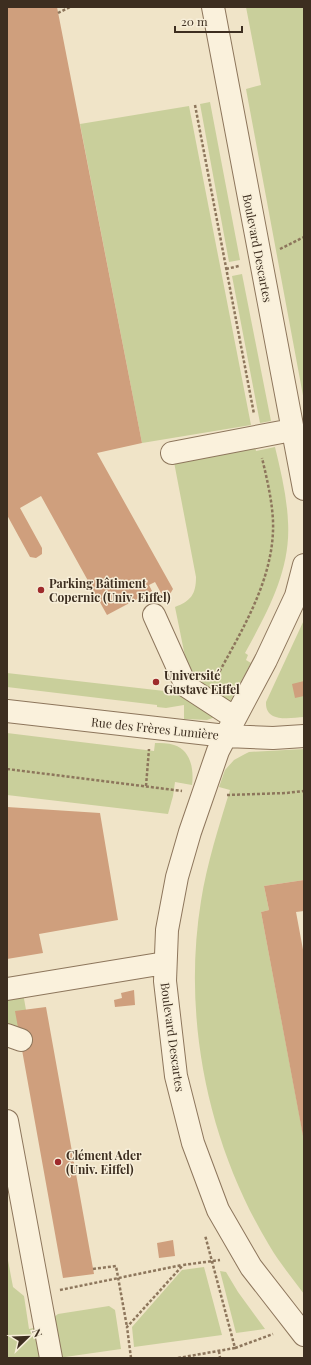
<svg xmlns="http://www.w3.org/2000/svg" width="311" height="1365" viewBox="0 0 311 1365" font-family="'Playfair Display',serif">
	<rect width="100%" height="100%" fill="#f0e4c8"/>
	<path fill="#c9cf9b" d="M246,7H304V401L246,89L261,85Z
		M210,102L240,260L229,262L200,104Z
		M189,106L251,425L142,443L80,124Z
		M242,274L271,421L260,423L232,276Z
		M255,447L256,451L275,447C281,472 287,497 288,522C291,570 267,613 245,653L248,655L246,660L251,663L226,709L190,681L175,607C191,601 196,594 196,577L174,462Z
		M304,620V717C290,718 265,723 266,702Z
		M7,673L182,693L218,716L207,720L184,719V705L166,708L157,707V705L7,687Z
		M7,733L154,751L155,743C161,743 168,743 174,745C191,750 194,770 192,785L175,782L173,796L168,814L7,795Z
		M304,749V880L264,886L269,910L261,912L304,1140V1294C292,1278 279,1262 269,1245C208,1144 182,1018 201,901C207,863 219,826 230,790L219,787L225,770L234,760L245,754L249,752Z
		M23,993L26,1010L20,1032L7,1027V996Z
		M7,1255L13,1287L24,1296L29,1329L38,1327L43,1358H7Z
		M204,1267L222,1335L134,1347L132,1327L182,1270Z
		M220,1271L226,1272L238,1292L265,1329L236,1333Z
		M109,1306L115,1310L121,1349L58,1358L50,1320L58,1314Z"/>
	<path fill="#cf9f7d" d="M7,7H57L142,443L97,453L173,589L170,594L164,596L161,593L155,582L149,585L152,591L107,615L41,496L20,508L42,548V554L36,558L30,557L7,515Z
		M304,681V696L295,698L292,684Z
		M7,807L100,813L118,920L39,934L43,953L7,959Z
		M304,880V911L296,912L304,955L303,1136L261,912L269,910L264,886Z
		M134,990L135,1005L115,1007L114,1000L122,998L121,993Z
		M46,1007L94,1274L63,1278L15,1011Z
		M173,1240L175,1256L159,1258L157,1243Z"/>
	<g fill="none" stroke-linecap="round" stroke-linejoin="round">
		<g stroke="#8d765c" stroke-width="24">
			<path id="minor" d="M213,7L304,489
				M172,453L292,430
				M304,565L296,596L266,660L233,722L218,751L190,832L177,877L167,930L165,981L176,1076L193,1143L218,1210L251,1267L304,1335
				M154,615L186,686L235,718
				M7,711L226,736L273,738L304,736
				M7,989L165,963
				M7,1035L21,1040
				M7,1121L51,1358"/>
		</g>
		<path stroke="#8d765c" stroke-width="2.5" stroke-dasharray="3 2" stroke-linecap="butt" d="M58,13L70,7
			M195,105L254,414
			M280,249L304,237
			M226,269L239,266
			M215,680C241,631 275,579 273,521C272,500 267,479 262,458
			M7,769L182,791
			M146,786L149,749
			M227,795L286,793L304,791
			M93,1269L116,1266L127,1327
			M60,1290L182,1265
			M235,1348L273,1334
			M219,1351L220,1358
			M131,1358L127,1327L183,1265L220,1260
			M178,1358L235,1348L205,1235"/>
		<use href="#minor" stroke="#faf1dc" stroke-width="22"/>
	</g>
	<g fill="#9e2a2b" stroke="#f7eed8" stroke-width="1.5">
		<circle cx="41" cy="590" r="4"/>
		<circle cx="156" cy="682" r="4"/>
		<circle cx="58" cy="1162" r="4"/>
	</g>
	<g text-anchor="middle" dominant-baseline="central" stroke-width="3" stroke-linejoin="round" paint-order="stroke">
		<g font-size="12" fill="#3d2e20" stroke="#f7eed8">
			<text transform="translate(258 248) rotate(79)">Boulevard Descartes</text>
			<text transform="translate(155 728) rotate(6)">Rue des Frères Lumière</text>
			<text transform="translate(173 1037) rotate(82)">Boulevard Descartes</text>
		</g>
		<g font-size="12" font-weight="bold" fill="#3d2e20" stroke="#f7eed8" text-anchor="start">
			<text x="49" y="583">Parking Bâtiment<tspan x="49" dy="14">Copernic (Univ. Eiffel)</tspan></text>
			<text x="164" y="675">Université<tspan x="164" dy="14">Gustave Eiffel</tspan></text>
			<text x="66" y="1155">Clément Ader<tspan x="66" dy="14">(Univ. Eiffel)</tspan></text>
		</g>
	</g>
	<rect width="311" height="1365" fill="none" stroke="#3d2e20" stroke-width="16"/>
	<g transform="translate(28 1337) rotate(67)" stroke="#f7eed8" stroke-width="3" paint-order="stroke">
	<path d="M0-3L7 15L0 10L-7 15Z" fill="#3d2e20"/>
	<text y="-6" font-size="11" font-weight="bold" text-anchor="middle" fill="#3d2e20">N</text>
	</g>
	<path d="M175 26v6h67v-6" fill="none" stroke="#3d2e20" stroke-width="2"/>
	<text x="181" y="26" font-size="12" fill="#3d2e20" stroke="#f7eed8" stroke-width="3" paint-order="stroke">20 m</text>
</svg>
